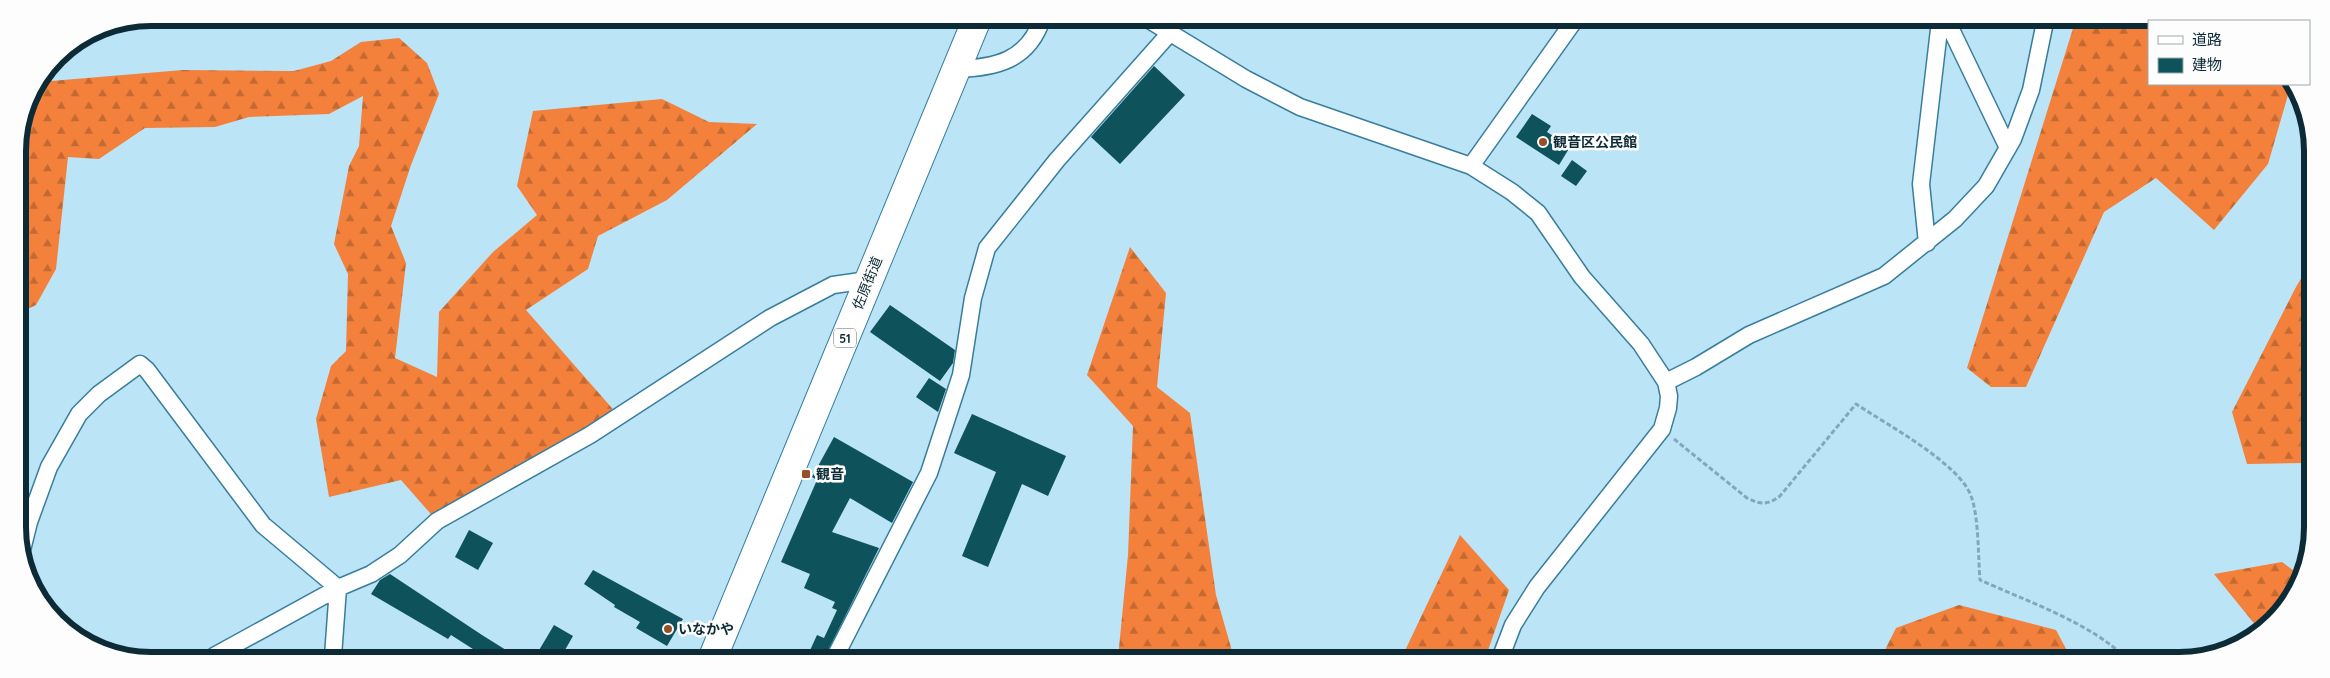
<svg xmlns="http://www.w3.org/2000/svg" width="2330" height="678" viewBox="0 0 2330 678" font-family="Quicksand,'Noto Sans JP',sans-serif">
	<defs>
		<pattern id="forest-firs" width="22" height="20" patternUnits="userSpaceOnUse" patternTransform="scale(1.25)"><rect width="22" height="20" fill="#f3803b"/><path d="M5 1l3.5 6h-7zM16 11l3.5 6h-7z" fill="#c36932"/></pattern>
	</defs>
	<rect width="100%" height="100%" fill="#bbe4f7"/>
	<path fill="url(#forest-firs)" d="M2075,22H2149V84H2288L2290,88L2268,164L2214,230L2156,178L2104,212L2026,387H1991L1967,368Z
		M399,38L427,63L439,94L411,165L391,226L406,263L395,358L437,377L439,312L493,252L537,215L517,186L533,111L662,99L709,122L757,124L667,200L598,236L588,269L526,310L618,415L437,521L401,480L329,497L316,419L331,366L346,351L348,274L334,244L349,166L359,146L363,96L329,114L249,117L215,127L145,128L99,159L68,157L56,269L36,305L19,313L18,143L31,92L39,82L183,70L294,71L331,61L361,42Z
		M1130,247L1166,293L1157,387L1190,413L1216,595L1234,658H1118L1128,555L1133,426L1087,375Z
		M2309,265L2308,463L2247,464L2232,412L2296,287Z
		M1460,535L1509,590L1485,659H1401Z
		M2282,562L2301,576L2290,601L2261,632L2214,574Z
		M1959,605L2056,630L2072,660H1880L1896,628Z"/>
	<path fill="#0e535c" d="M1154,66L1185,95L1120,164L1091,137Z
		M1532,114L1551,126L1547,132L1570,147L1559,165L1516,137Z
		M1572,160L1587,171L1576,186L1561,176Z
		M890,305L955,350L953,363L940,381L870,332Z
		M929,378L946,389L938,412L916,397Z
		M972,414L1066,456L1048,496L1022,484L988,567L962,556L996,472L954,453Z
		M834,437L913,482L892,523L850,498L832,532L879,548L825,657H807L817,635L824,638L837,610L832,608L835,602L804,588L810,574L781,562L817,480L812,477Z
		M469,530L493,543L478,570L455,557Z
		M593,570L683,619L667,646L636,628L640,622L614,607L615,605L584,584Z
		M390,574L482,635L517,657H473L476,651L451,635L448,639L371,594L380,580Z
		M554,625L573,636L561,657H535Z"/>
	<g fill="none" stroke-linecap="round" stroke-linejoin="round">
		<g stroke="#387e9c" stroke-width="19">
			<path id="street" d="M1149,20L1246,79L1300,107L1471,166L1512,192L1538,213L1582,277L1641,344L1666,382L1669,396L1668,408L1662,429L1537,587L1513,625L1500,659
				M1947,21L2008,148
				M956,69C995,68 1028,61 1042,19
				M1471,166L1574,21
				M1927,243L1921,184L1940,21
				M1666,382L1696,367L1749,335L1884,276L1955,219L1986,186L2013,139L2031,90L2045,22
				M21,554L29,522L49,467L79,414L99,394L140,364L147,370L263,525L338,588
				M214,656L338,588L371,574L400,555L437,521L590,435L770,318L833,285L868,280
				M333,656L338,588
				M835,657L929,473L961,375L973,298L987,248L1057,160L1169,34"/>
		</g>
		<g stroke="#387e9c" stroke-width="30">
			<path id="highway" d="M713,657L977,19"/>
		</g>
		<path stroke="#83a8b9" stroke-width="3" stroke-dasharray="5 2.5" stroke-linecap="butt" d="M1674,439L1747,498C1761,505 1768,505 1780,496L1856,404C1886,424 1960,464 1971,496C1979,517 1978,557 1980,580C2024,600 2096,625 2127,660"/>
		<use href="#street" stroke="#fff" stroke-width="16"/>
		<use href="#highway" stroke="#fff" stroke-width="28"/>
	</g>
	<g fill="#965027" stroke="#fdfdfd" stroke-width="2">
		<circle cx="1543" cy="142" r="5"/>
		<rect x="801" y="469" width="10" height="10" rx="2.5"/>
		<circle cx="668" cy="629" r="5"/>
	</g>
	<g text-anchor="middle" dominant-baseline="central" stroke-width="5" stroke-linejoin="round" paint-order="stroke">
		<rect fill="#fdfdfd" stroke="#556a72" stroke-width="1" x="834" y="328.5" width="22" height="19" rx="4"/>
		<g font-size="12" font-weight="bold" fill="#0d2b37">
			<text x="845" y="338">51</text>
		</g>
		<g font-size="14" font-weight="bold" fill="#0d2b37" stroke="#fdfdfd" text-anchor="start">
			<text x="1553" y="142">観音区公民館</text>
			<text x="816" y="474">観音</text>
			<text x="678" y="629">いなかや</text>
		</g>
		<g font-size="14" fill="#0d2b37" stroke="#fdfdfd">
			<text transform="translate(867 283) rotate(-68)">佐原街道</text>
		</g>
	</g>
	<path d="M0 0H2330V678H0ZM151 26H2179A125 125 0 0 1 2304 151V527A125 125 0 0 1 2179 652H151A125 125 0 0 1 26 527V151A125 125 0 0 1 151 26Z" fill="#fdfdfd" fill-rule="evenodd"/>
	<path fill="none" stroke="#0d2b37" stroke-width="6" d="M151 26H2179A125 125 0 0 1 2304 151V527A125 125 0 0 1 2179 652H151A125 125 0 0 1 26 527V151A125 125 0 0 1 151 26Z"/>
	<rect x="2148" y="20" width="162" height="65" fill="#fdfdfd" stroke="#9da9ae"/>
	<rect x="2158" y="36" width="25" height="8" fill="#ffffff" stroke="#9da9ae"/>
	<text x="2192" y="45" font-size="15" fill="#0d2b37">道路</text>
	<rect x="2158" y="58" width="25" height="15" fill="#0e535c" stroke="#9da9ae"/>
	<text x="2192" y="70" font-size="15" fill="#0d2b37">建物</text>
</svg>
